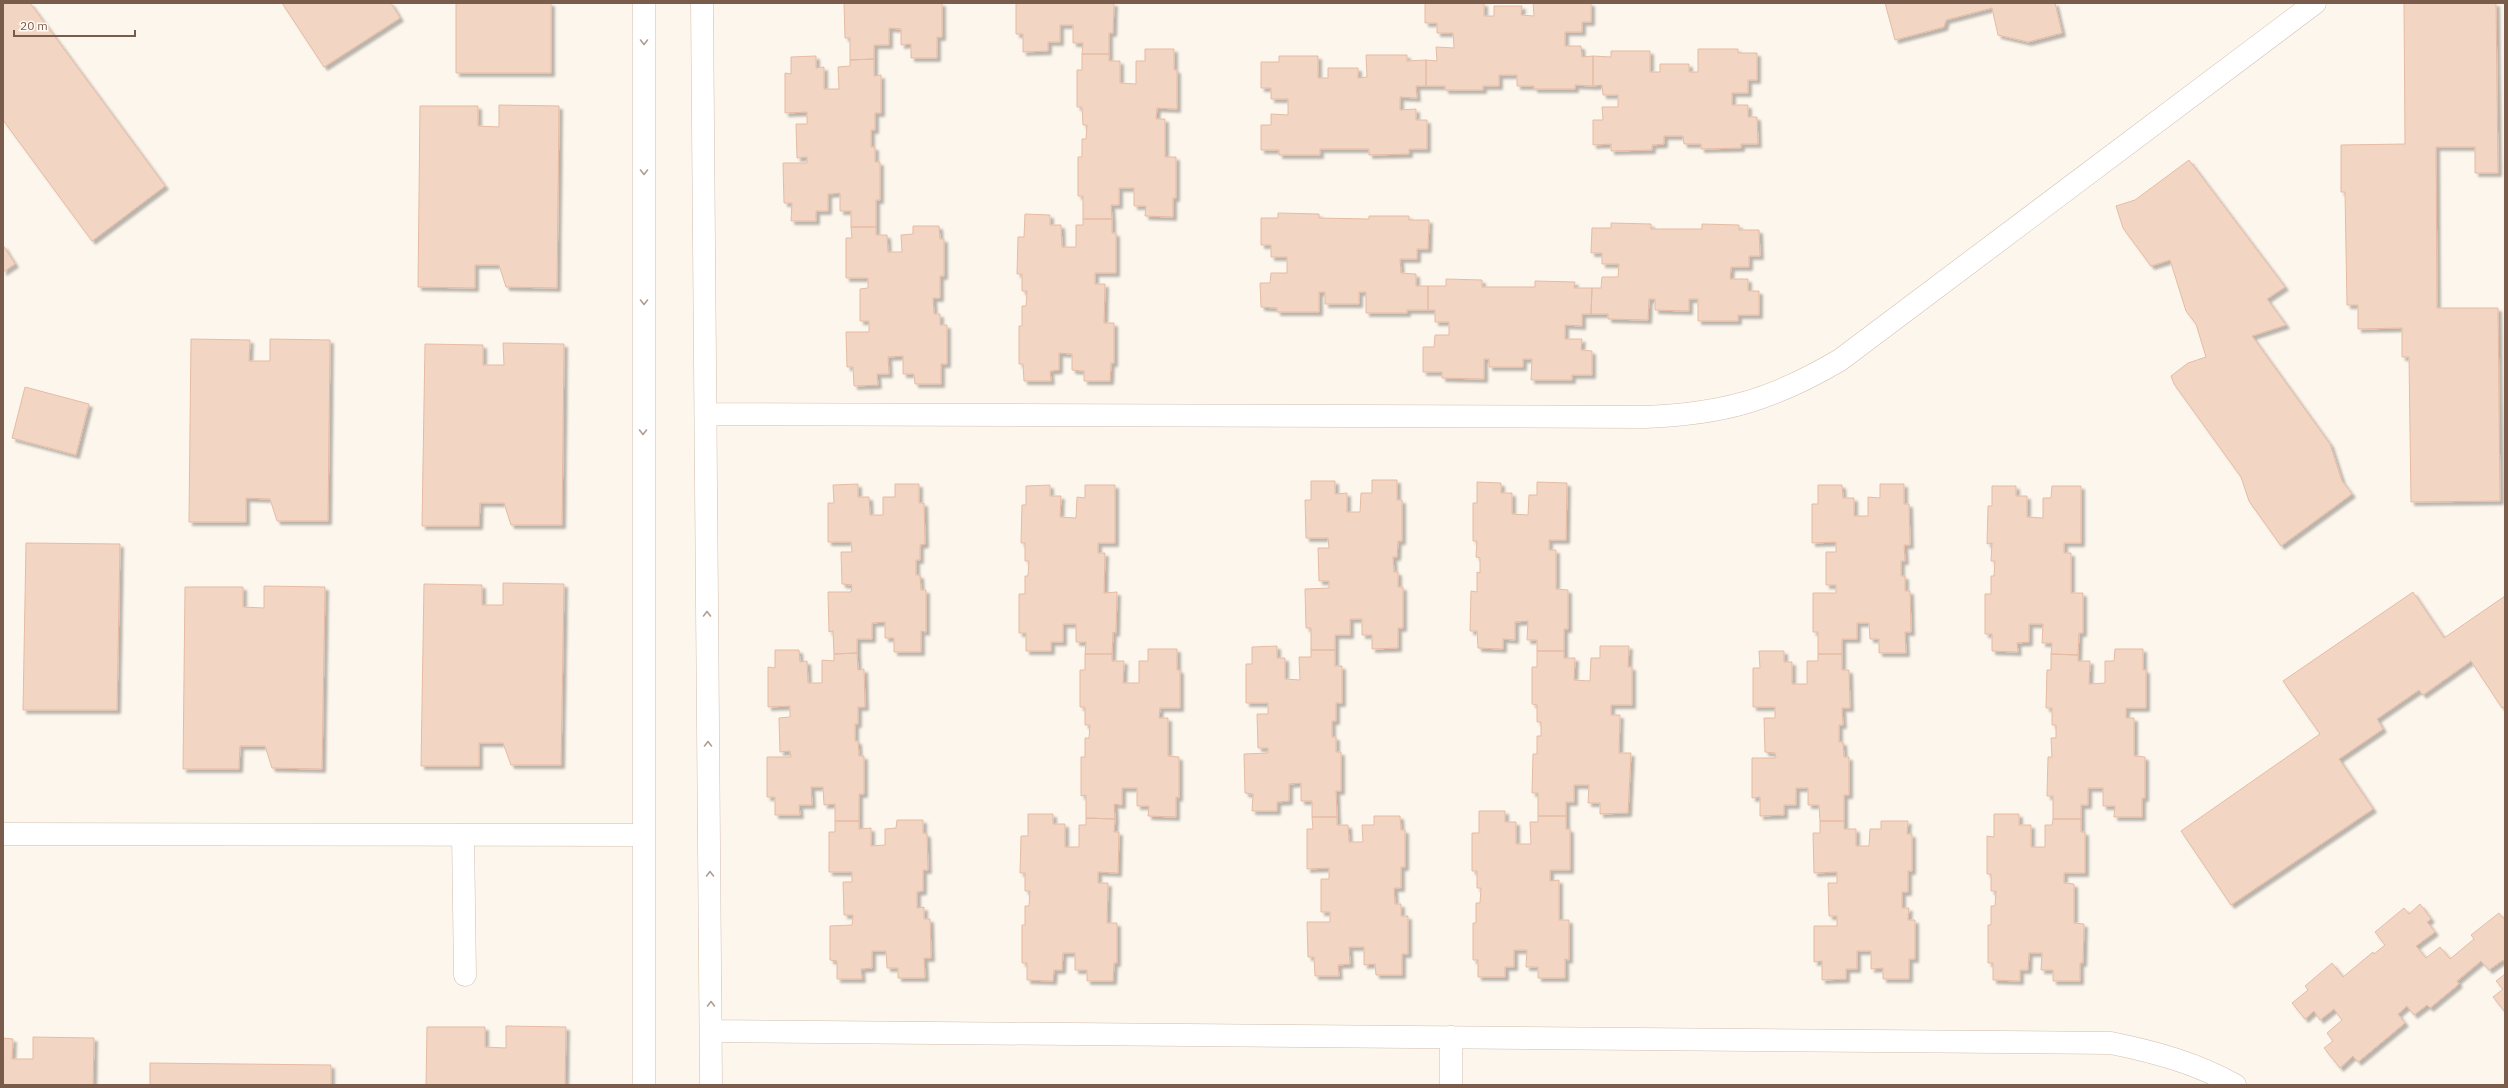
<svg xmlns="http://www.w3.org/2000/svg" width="2508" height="1088" viewBox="0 0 2508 1088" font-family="'IBM Plex Sans',sans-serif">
	<defs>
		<filter id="shadow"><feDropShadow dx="3.5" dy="3.5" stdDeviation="1" flood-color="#0004"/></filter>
	</defs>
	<rect width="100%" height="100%" fill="#fdf6ec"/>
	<path fill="#f3d5c3" stroke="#e6bba3" filter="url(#shadow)" d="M3,3H30L165,186L92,241L3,120Z
		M282,3H391L400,18L324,67Z
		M456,3H551V73H456Z
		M844,3H942V37H937V58H911V44L901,45V29L889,28V45H874V59L850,60V38H845Z
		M1016,3H1114L1113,33H1109V54H1082L1083,43H1073V25H1060V42H1048V51L1023,52V34H1016Z
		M1425,3H1484V16H1494V6H1522L1521,15L1534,16L1533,3H1591V22H1582V32H1565V46H1581L1582,57L1593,56V86L1575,85V89H1534V86H1517V75H1499V86H1483V90H1445V86H1426V60L1437,61L1436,47L1454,48L1453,33H1437V23H1425Z
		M1885,3H2055L2062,33L2028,42L1998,35L1992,8L1946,20L1944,27L1895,40Z
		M2404,3H2496L2498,173H2475V147H2436L2437,308H2498L2500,501L2411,502L2409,357H2402V328L2358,329V305H2347L2345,192H2341V145L2405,144Z
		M1145,49H1174V70H1177V109L1157,108L1156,119H1165V157H1176V198H1173V217L1145,216L1146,206H1134V188H1119V205H1111L1112,219H1083V196H1078V157H1082V139H1086L1087,125H1083L1082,107H1077V70H1082V54H1109V61H1120V83L1136,84V61H1145Z
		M1698,49H1738V53H1757V80H1748V93H1732V105H1748V117H1757L1758,144H1741V148L1701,149V144H1684L1683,136H1664V144L1652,145V150L1611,151V144L1593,145V120H1603L1602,107H1618V95H1603L1602,85L1593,86V56L1611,57V51H1650V72H1660V64H1689V72H1698Z
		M1366,55H1407V61L1426,60V86H1416L1417,98L1400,97V110L1416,109V120H1427V149H1409V154L1369,155V149H1320V155H1279V150H1261V125H1271V114L1288,115V99H1271V88H1261V62H1279V56H1318V78H1328V68H1358V78L1367,77Z
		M816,56V68L824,67V89H839L838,67L850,66V60L874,59V76L881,75V113H875V130H871V147H875V162H880V200H876V227H851V211H840V193L828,194V211H816V221H791L792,203H784L783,163H807V157L797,158L796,124H807V112L785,113V73L791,74V57Z
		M499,105L559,106L557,288L506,287L499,265H475V288L418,287L420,106H478V126L499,127Z
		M2189,160L2285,287L2267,299L2286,325L2252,336L2330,444L2342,481L2352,494L2281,546L2249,501L2241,477L2174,384L2171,376L2188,363L2206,357L2196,324L2186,311L2170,260L2151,266L2123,228L2116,206L2135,200Z
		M1278,213L1319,214V218L1369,219V216H1409V220H1429L1428,249H1417V259H1400L1401,273L1416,274V286H1428V310H1407V313H1366V292H1359V304H1325V292H1319V312H1277V308L1261,307L1260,283H1270L1271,273H1287V257H1271V245H1261V218H1278Z
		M1025,214L1050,215V225H1061L1062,247H1076V225H1083V219H1112V233H1116V273H1095V284H1105L1104,323H1114V363H1111L1110,381H1084V371L1072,370V354L1059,353V370L1050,371L1051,381H1024L1023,364H1019V326H1022V306H1026L1027,291H1022V274H1017L1018,237H1024Z
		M1611,223L1651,224V229H1702V224L1739,225V230H1759L1760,256H1749V267H1731L1730,279H1748V291H1759V315H1738V321H1698V299H1689V311L1655,310V299H1649L1648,320L1608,319V314H1591L1592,288H1601L1602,277H1618L1619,264H1602V253H1591L1592,228H1611Z
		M913,226H939L940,239H944V276H940V298H933L934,314H940V325H947V364H941V384H915L914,374H903V356L888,357L889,374H877L878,385L854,386L853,367H847L846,332H869V321H860V289L868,288V278H846V238H852L851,227H876V235H887L888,252H902L901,235L913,234Z
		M3,245L15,264L3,272Z
		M1446,279L1482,280V287H1535V281L1575,282L1574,288H1592L1591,314H1582V326L1565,325V339H1582L1581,350L1592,351V375H1572V380H1531L1532,359H1523V367H1489V359H1484V379L1442,378V372H1423V347H1434L1435,335H1449V322H1435V310H1428V286H1446Z
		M191,339L250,340L249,361H270V339L330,340L328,521H277L270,499L246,498V522H189Z
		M503,343L564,344L562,525H511L504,503H480L479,526H422L425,344L483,345V365H504Z
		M25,387L89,404L76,455L12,438Z
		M1372,480H1397V500H1402V541H1398L1397,557H1393L1394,572H1398V587H1403V628H1398V648L1372,649V635H1362V619H1350V635H1335V650H1311V628H1306L1305,589L1329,588V581H1319L1318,548H1329L1328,538H1306L1305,500H1311V481H1335V494L1347,493V512H1360L1361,493H1372Z
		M1477,482L1501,483V493H1512V514L1528,515L1529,495H1537V482L1567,483L1566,540H1549V550H1556V589L1568,590V629H1564V651H1537V640H1527L1528,621L1515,622V640L1503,639V649L1478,648L1477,631H1470L1471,591L1477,592V572L1480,573V558L1476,557L1477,541H1473V503H1477Z
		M858,484V497H869L870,515H883V497H895V484H919V503H924L925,544L920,545V560H916V575H920L921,590H926V632L921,631V652H894V638H885V622L872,623V639H857V653L834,654L833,631L829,632L828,592H851L852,585L842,584L841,552H852L851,542H828V503H834L833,485Z
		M1880,484H1904V504H1909L1910,545H1904L1905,561H1901V576H1905V591H1910L1911,632H1905L1906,653H1879V639H1870L1869,623H1857V639H1842V654H1818V632H1813V593H1836V585H1826V552H1836V542L1812,543V504H1818V485H1842L1843,498H1854V516H1868V497L1880,498Z
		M1050,485V496H1061L1060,517L1076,518L1077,497L1085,498V485H1115V543H1098V553H1105L1104,593L1117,592L1116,633L1113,632L1112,654H1085L1086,642H1076V624H1063V642H1051V651H1026V633H1019V594H1025V576H1028L1029,561H1025V543H1021L1022,505H1026V486Z
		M1992,486H2016V496H2027V517L2043,518V498H2051L2052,486H2081V543H2064V553H2071V593H2083V633H2079L2078,655L2051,654L2052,643H2042L2043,624H2029V642L2017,643L2018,652L1992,651V634H1985V594H1991V576H1994L1995,561H1991L1992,543L1987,544L1988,506H1992Z
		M26,543L120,544L117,710H23Z
		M503,583L564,584L561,765H511L503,743H479V766H421L424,584L482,585V605H503Z
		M264,586L325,587L322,769L272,768L265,746H240L239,769H183L185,587H243V607L264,608Z
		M2413,592L2444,638L2505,596V706L2502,708L2471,661L2423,695L2419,690L2377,719L2383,729L2339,759L2373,809L2231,905L2181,831L2320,734L2283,681Z
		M1277,646V658H1285V679L1300,680L1299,657H1311V650H1335V666H1342V703H1336V721H1332V737H1336V752H1341V791H1336L1337,817H1312V801H1301V783L1289,784V801L1277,802V811H1252L1253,794L1245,793L1244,754L1268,753V748H1258L1257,714H1268V703H1246V664H1252V647Z
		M1600,646H1629L1628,667H1632V705H1611V715H1620L1619,753H1631L1628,813L1600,814V803H1588L1589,785H1574V802H1566V816H1538V793H1532L1533,754H1537V736H1541V722H1537V705L1532,704V667H1537V651H1564V658H1575L1574,680L1590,681L1591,658H1600Z
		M1148,649H1177V670H1180V708H1160L1159,718H1168V756L1179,757V798L1176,797V817L1148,816L1149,806H1137V788H1122V805L1114,804L1115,819L1086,818V795L1081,796V757H1085V738H1089L1090,725H1085V707H1080V670H1085V654H1112V661H1124L1123,683H1139V661H1148Z
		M2115,649H2143V670H2146V708H2126V718H2134V756L2145,757V798H2142V817H2114L2115,806H2103V788H2088V805H2081V819H2053V796H2047L2048,757H2052L2051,738H2056V725H2052V708H2046L2047,670H2051V654L2078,655V661H2090L2089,684L2105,683V661H2114Z
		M775,650H799L800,662L807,661L808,683H822V660L834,661V654L857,653L858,670L864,669L865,707H858V724H855V741H858L859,756H864V794H859V821H835V804L824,805L823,787H811L812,805H799L800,815H775V797H767V757H791L790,751L780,752L779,718L790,717V706L768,707V667L775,668Z
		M1759,651H1784V662H1792V684H1807V661H1818V654H1842V670H1849L1850,708H1842L1843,725H1839V742H1843L1844,757H1849V795H1844V821H1820L1819,805H1808V788H1796V805H1784V815L1760,816V797L1752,798V758H1776L1775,753L1765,752L1764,718H1775V707H1753V668H1760Z
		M1479,811H1505V822H1516V844H1531L1530,822H1538V816H1566V829H1570V870H1550V881L1559,880V920H1569V960L1565,959V978H1538V967H1526L1527,950H1514V967H1505V977H1478V960H1473V923H1476V903H1480L1481,888H1477V871H1472V833H1479Z
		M1028,814H1053V824H1065V847H1079V825H1086V818L1115,819L1114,832H1119L1118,873L1098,872V883H1108L1107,923H1117V963H1114L1113,981H1087V970H1075V953H1063L1062,970H1054L1053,981L1027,980V963H1022V925H1025V906H1029L1030,891H1025V873H1020L1021,836H1028Z
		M1994,814H2019V825H2031V847H2045V825H2052L2053,819H2081V832H2085V873H2064V883L2074,884V923L2084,924L2083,963H2080V981H2053V970H2041L2042,953H2029L2028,970H2020V981L1993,980V963H1988V925H1991V906H1995L1996,891H1991V874H1987V836L1994,837Z
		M1374,816H1400L1401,830H1405V867H1401V888H1394L1395,904H1401V916H1408V954H1402V975H1376L1375,964L1364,965V947H1349L1350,964L1338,965L1339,976H1315L1314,957H1308L1307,922H1330V912H1321V879H1329V868L1307,869V829H1313L1312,817H1337V825H1348L1349,842H1363L1362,825H1374Z
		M897,820H923V833L927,834L928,870H923V891L917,892V908L924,907V919H930L931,958H924L925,978H898V968H887L886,951H872V968L861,969L862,979H837V961L830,960V926L852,925L853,915H844L843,882H852V872H829V832H835V821H859V829L871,828V846L885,845V829L896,828Z
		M1820,821H1844V829H1856V846H1869L1870,829H1881V821H1908L1907,834H1912V871H1908V892H1902V908H1909L1908,920H1915V959H1909V979H1883V968L1871,969V951H1857V969H1846V979L1822,980V961L1814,962V926H1837V916H1829L1828,883H1837V872L1814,873L1813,833H1820Z
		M2420,904L2431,919L2427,922L2435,932L2416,946L2426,958L2440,947L2450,959L2474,939L2471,935L2499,913L2505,920V963L2503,960L2489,970L2481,961L2457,981L2459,984L2430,1008L2427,1005L2414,1015L2407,1006L2398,1014L2405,1023L2358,1062L2353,1056L2340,1068L2324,1048L2333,1041L2327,1033L2342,1020L2334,1009L2320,1020L2314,1011L2305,1019L2292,1003L2308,990L2305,986L2332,963L2343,977L2373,952L2374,954L2385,945L2375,932L2404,908L2409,914Z
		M2505,974V1012L2493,997L2503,989L2496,981Z
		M506,1026L566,1027L565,1085H426L427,1027H485V1047L506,1048Z
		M33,1037L94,1038L93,1085H3V1038L13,1039L12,1059H33Z
		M150,1063L331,1065V1085H150Z"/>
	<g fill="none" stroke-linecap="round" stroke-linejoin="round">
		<g stroke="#d1beb0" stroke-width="23">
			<path id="service" d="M463,835L465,975"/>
		</g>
		<g stroke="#d1beb0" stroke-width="23">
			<path id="minor" d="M702,3L711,1085
				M706,414L1645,417C1723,414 1772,400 1840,360L2315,3
				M3,834L642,835
				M711,1031L2111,1043C2155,1052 2196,1063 2235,1085
				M644,1085V3
				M1451,1085V1037"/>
		</g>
		<use href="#service" stroke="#fff" stroke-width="22"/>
		<use href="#minor" stroke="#fff" stroke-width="22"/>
	</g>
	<defs><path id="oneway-chevron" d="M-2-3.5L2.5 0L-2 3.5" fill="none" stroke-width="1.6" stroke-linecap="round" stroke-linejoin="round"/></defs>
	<g stroke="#af9d94">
		<use href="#oneway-chevron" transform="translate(644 42) rotate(90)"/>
		<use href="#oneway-chevron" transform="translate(644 172) rotate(90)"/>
		<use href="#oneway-chevron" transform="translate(644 302) rotate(90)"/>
		<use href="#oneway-chevron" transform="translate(643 432) rotate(90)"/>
		<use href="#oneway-chevron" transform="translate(707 614) rotate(-90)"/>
		<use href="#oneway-chevron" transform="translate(708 744) rotate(-90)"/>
		<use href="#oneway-chevron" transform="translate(710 874) rotate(-90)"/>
		<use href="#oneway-chevron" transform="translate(711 1004) rotate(-90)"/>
	</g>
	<rect width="2508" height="1088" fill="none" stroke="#7a5c4d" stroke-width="8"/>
	<path d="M14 30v6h121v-6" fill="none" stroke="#7a5c4d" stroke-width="2"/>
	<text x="20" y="30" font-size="12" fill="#7a5c4d" stroke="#fffaf3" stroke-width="3" paint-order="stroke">20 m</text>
</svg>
